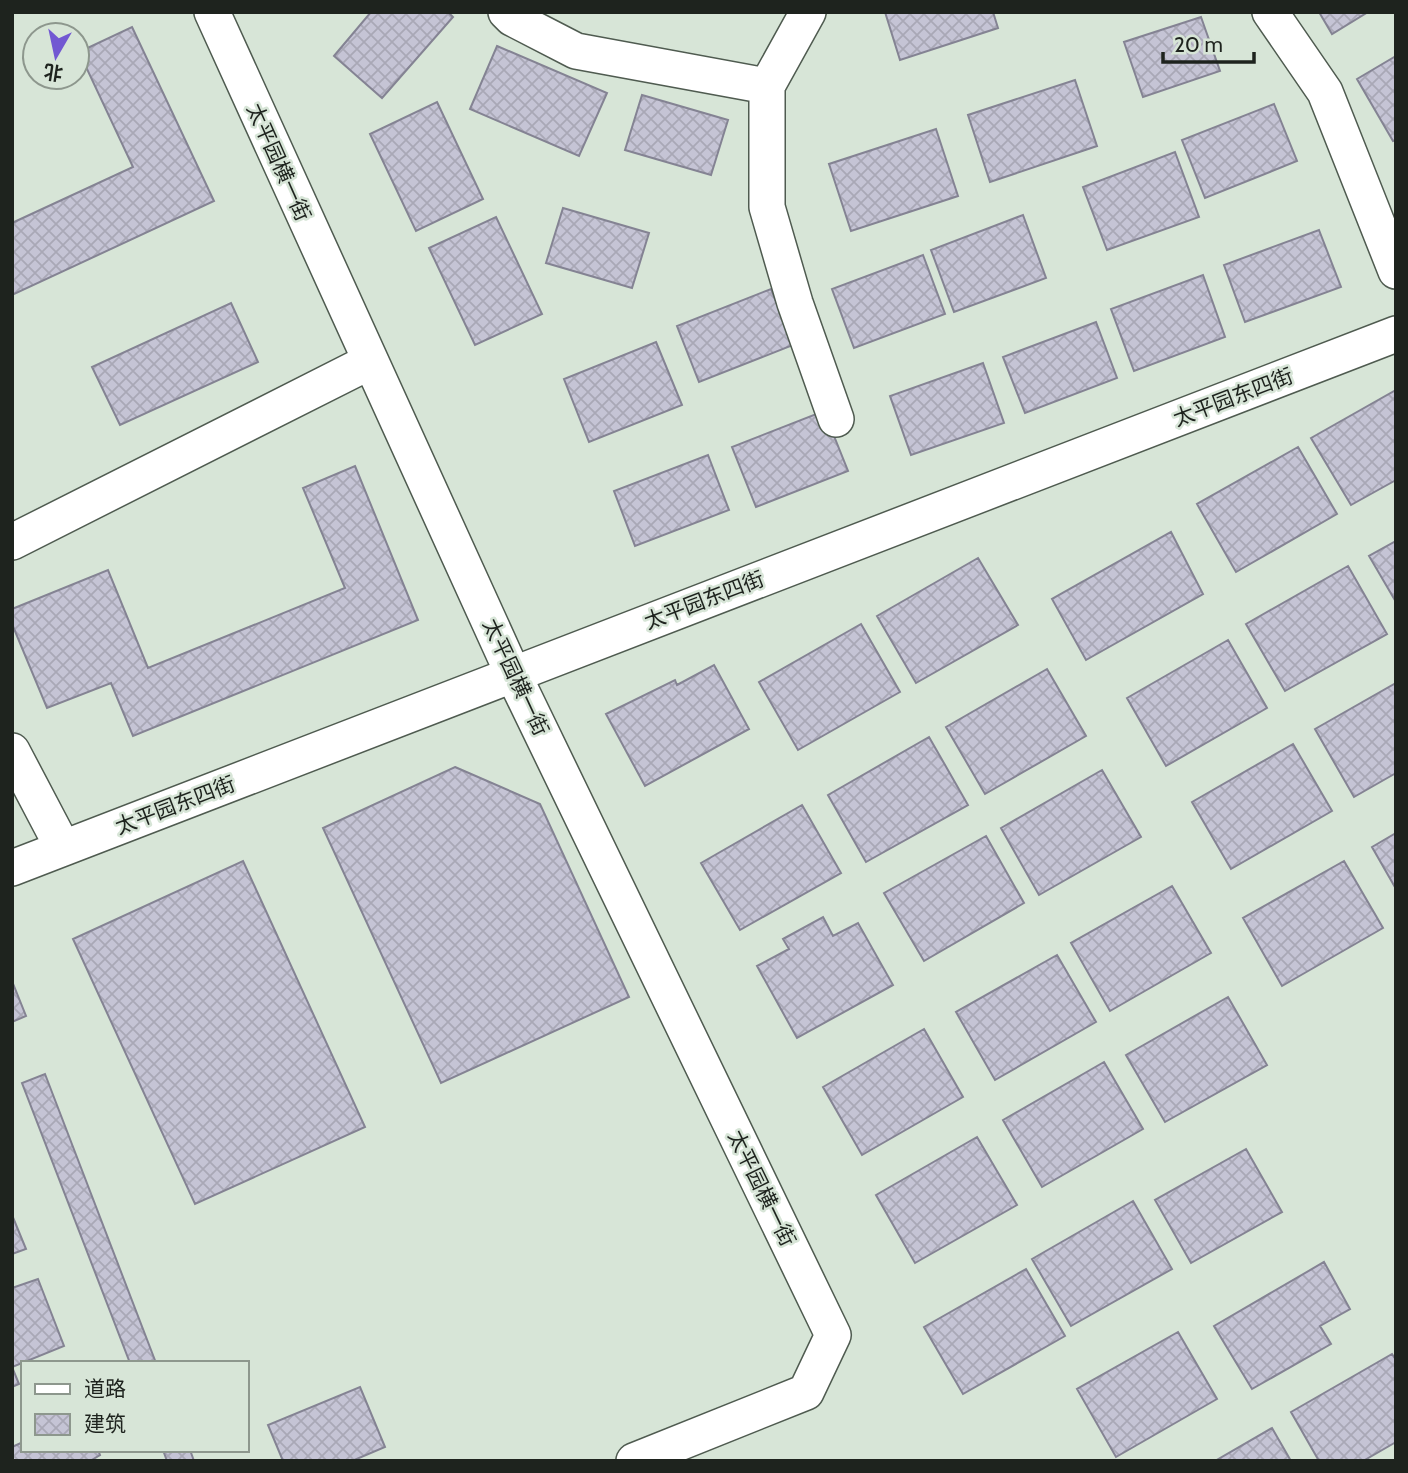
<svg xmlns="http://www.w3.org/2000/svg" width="1408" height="1473" viewBox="0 0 1408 1473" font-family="Cabin,'Noto Sans SC',sans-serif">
	<defs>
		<pattern id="building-cross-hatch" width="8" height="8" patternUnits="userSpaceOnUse" patternTransform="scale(1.75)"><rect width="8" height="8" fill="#c5c4d5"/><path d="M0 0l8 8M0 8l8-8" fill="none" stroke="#a9a8b6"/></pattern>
	</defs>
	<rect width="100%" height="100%" fill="#d7e5d7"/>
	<path fill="url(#building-cross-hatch)" stroke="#848393" stroke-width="2" d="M371,12H448L453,17L382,98L334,56Z
		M885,12H993L998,28L900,60Z
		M1319,12H1368L1332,34Z
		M1201,17L1220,71L1143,97L1124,42Z
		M132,27L214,201L12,295V223L133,167L79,52Z
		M497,46L607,93L579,156L470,109Z
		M1396,56V140L1393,141L1357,79Z
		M1075,80L1097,146L990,182L968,115Z
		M642,95L728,120L711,175L625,150Z
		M437,102L483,199L416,231L370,134Z
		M1274,104L1297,161L1205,198L1182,140Z
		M936,129L958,196L851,231L829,164Z
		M1175,152L1199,217L1107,250L1083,187Z
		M563,208L649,233L632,288L546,263Z
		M1023,215L1046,278L954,312L931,250Z
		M496,217L542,314L475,345L429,248Z
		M1319,230L1341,287L1245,322L1224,265Z
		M923,255L945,314L854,348L832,289Z
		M1203,275L1225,337L1134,371L1111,309Z
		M771,289L793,345L699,382L677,326Z
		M231,303L258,362L120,425L92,367Z
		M1096,322L1117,378L1025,413L1003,357Z
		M656,342L682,405L589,442L564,379Z
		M983,363L1004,423L911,455L890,396Z
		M1396,390V480L1351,505L1311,438Z
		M824,411L848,471L756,507L732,447Z
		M1298,447L1337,514L1236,572L1197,504Z
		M708,455L729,510L635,546L614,491Z
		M355,466L418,620L133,736L111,683L47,708L12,624V609L108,570L148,668L345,588L303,488Z
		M1171,532L1203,594L1086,660L1052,599Z
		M1396,541V602L1369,556Z
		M978,558L1018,625L916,683L877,616Z
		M1348,566L1387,634L1285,691L1246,624Z
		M861,624L900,692L798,750L759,682Z
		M1228,640L1267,708L1166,766L1127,698Z
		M714,665L749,729L645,786L606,714L675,680L677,685Z
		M1047,669L1086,736L985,794L946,727Z
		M1396,683V773L1354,797L1315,729Z
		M929,737L968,805L866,862L828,795Z
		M1293,744L1332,811L1231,869L1192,802Z
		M455,767L540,804L629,997L441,1083L323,828Z
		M1102,770L1141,837L1039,895L1001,828Z
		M802,805L841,873L740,930L701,863Z
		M1396,833V889L1372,847Z
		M986,836L1024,903L924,961L884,893Z
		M243,861L365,1127L195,1204L73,939Z
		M1344,861L1383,928L1282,986L1243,918Z
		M1172,886L1211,953L1110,1011L1071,943Z
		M823,917L833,936L858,923L893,985L797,1038L757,966L789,949L783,939Z
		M1057,955L1096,1022L995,1080L956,1012Z
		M12,981L26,1016L12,1022Z
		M1228,997L1267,1065L1165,1122L1126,1055Z
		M924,1029L963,1097L862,1155L823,1087Z
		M1104,1062L1143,1129L1042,1187L1003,1120Z
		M45,1074L156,1363H130L22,1083Z
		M977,1137L1017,1205L915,1263L876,1195Z
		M1246,1149L1282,1212L1191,1263L1155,1200Z
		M1133,1201L1172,1269L1071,1326L1032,1259Z
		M12,1215L26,1249L12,1254Z
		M1324,1262L1350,1309L1320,1326L1331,1344L1252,1389L1214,1326Z
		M1026,1269L1065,1336L963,1394L924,1327Z
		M38,1279L64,1346L12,1367L19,1384L12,1387V1288Z
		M1178,1332L1217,1399L1116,1457L1077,1389Z
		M1392,1354L1396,1360V1442L1363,1461H1319L1291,1412Z
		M360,1387L385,1447L352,1461H283L268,1425Z
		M1272,1428L1291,1461H1215Z
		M23,1442V1450H98L100,1455L90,1461H12V1447Z
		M163,1450H190L194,1461H167Z"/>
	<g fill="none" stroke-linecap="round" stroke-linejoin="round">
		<g stroke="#4f5b50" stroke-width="38">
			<path id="minor" d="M212,12L513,674L833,1335L806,1392L634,1461
				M506,12L512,18L576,51L767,86
				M808,12L767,86V207L795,303L836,419
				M1270,12L1325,92L1396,271
				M12,542L369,362
				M12,751L63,848
				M12,868L1396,334"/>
		</g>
		<use href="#minor" stroke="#fff" stroke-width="35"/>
	</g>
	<g text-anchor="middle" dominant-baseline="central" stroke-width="5" stroke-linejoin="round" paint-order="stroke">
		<g font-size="21" fill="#1e231e" stroke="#d7e5d7">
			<text transform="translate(279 162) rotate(66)">太平园横一街</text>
			<text transform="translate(1233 397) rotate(-21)">太平园东四街</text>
			<text transform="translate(704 600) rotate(-21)">太平园东四街</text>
			<text transform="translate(516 677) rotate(65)">太平园横一街</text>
			<text transform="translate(175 805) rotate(-21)">太平园东四街</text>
			<text transform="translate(762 1188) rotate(64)">太平园横一街</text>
		</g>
	</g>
	<rect width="1408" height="1473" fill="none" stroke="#1e231e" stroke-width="28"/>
	<rect x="21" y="1361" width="228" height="91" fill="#d7e5d7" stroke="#8d978d" stroke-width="2"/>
	<rect x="35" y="1384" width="35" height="10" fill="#ffffff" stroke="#8d978d" stroke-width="2"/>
	<text x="84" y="1396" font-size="21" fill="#1e231e">道路</text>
	<rect x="35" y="1414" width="35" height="21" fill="url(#building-cross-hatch)" stroke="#8d978d" stroke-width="2"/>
	<text x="84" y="1431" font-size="21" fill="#1e231e">建筑</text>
	<g transform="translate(56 56) rotate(189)"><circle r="33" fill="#d7e5d7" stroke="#8d978d" stroke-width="2"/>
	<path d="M0-5L12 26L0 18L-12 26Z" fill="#7258d2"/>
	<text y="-10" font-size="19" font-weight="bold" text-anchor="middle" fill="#1e231e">北</text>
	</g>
	<path d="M1163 52v10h91v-10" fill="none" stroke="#1e231e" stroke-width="3.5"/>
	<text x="1174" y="52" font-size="21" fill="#1e231e" stroke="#d7e5d7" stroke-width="5" paint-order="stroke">20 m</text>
</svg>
